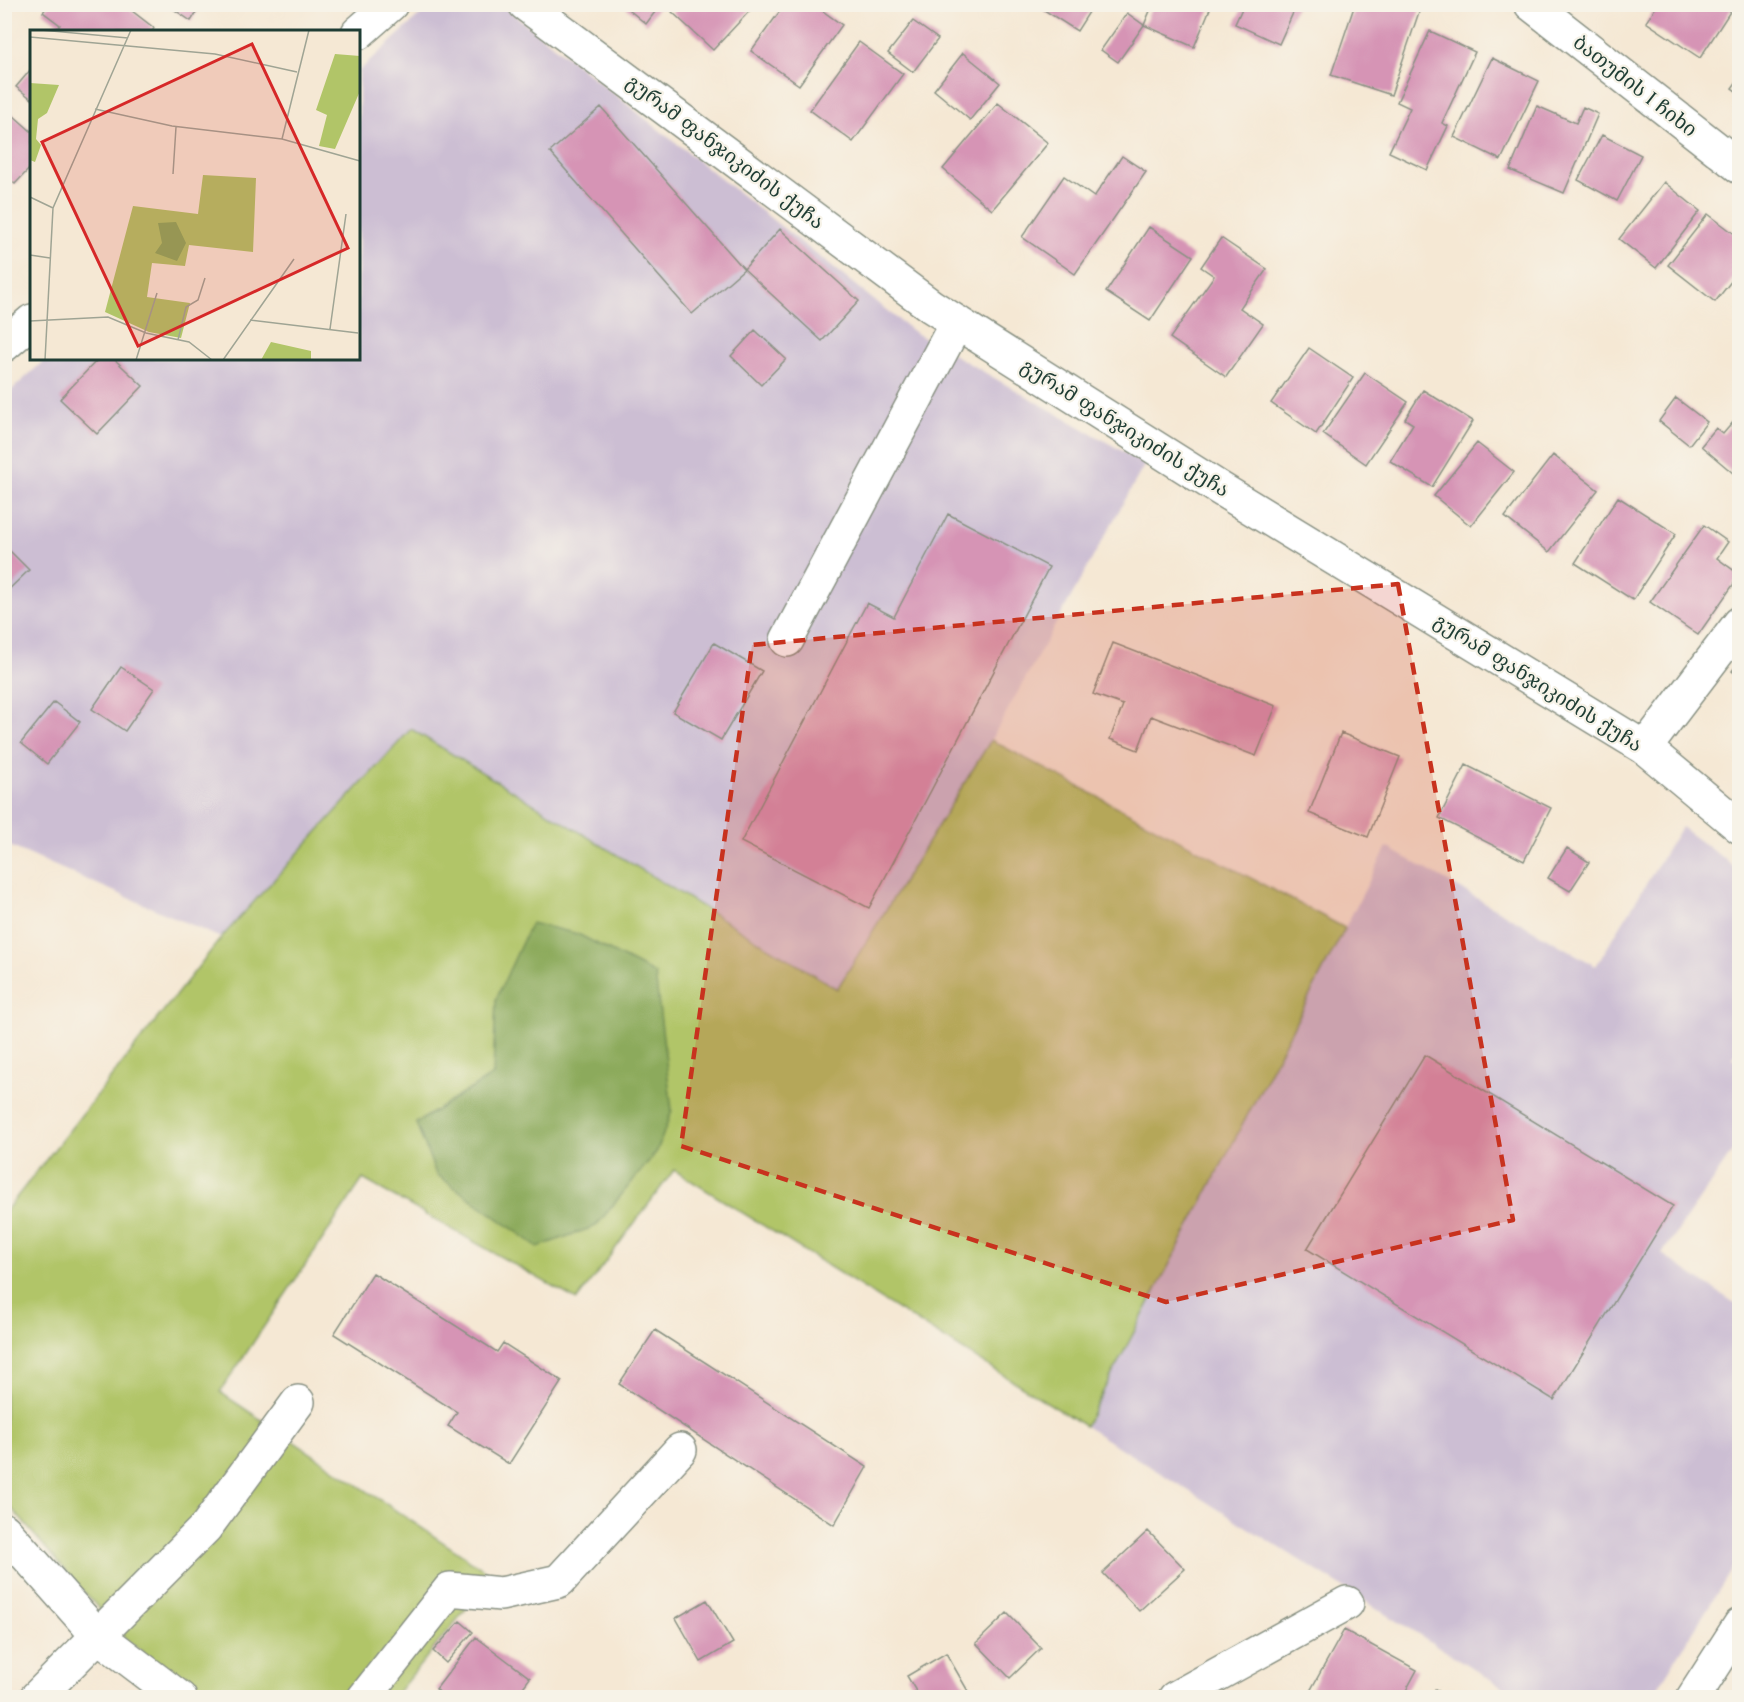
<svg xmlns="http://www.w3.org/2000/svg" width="1744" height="1702" font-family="Cardo,'Noto Serif Georgian',serif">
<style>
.industrial{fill:#ccbed3}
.green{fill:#b1c568;stroke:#68814e;stroke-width:1.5;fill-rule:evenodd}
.forest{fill:#8caa5c;stroke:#567448;stroke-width:1.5}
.building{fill:#d694b5}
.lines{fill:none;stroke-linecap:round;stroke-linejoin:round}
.minor-casing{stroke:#8a9284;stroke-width:36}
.minor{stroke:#fff;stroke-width:33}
.marked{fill:#c8321e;fill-opacity:0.2;stroke:#c8321e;stroke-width:4.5;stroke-dasharray:12 8;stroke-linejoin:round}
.labels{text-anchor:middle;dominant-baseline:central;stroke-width:4.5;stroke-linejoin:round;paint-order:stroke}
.street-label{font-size:20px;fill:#1f3d34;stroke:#f7f3e8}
.inset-road{fill:none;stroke:#9fa494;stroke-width:1.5}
.view{fill:#d62828;fill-opacity:0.15;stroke:#d62828;stroke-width:3}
.inset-edge{fill:none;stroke:#1f3d34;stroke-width:3}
</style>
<rect width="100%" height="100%" fill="#f7f3e8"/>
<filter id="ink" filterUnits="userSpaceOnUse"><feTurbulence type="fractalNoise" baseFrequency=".0167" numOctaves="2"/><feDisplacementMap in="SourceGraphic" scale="12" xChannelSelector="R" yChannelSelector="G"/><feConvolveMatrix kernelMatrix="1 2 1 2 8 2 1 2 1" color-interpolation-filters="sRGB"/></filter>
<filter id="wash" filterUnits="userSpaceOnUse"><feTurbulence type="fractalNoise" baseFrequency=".008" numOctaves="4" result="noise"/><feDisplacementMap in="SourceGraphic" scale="24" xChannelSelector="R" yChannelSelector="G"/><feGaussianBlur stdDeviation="1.35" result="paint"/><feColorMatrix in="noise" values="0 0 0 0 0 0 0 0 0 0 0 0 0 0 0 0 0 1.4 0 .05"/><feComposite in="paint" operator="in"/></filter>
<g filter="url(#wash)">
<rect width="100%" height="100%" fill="#f5e8d4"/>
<!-- industrial -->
<path class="industrial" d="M431 5H502L914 332 1145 464 991 740 837 989 411 729 221 938 5 844V396L46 359 358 358 359 71Z
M1681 827 1739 870 1740 1047 1732 1057 1739 1062V1142L1662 1254 1739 1306V1558L1652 1697H1519L1085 1426 1387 847 1596 966Z"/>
<!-- green -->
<path class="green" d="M411 729 837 989 991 740 1345 928 1085 1426 674 1170 577 1300 363 1179 220 1392 493 1576 394 1697H205L125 1639 5 1501 4 1213 221 938ZM493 1075 436 1173 416 1123Z"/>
<!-- forest -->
<path class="forest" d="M531 923 578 934 655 974 672 1110 657 1151 596 1226 538 1247 436 1174 416 1123 493 1075 496 999Z"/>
<g id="blocks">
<!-- building -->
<path class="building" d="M49 4H123L154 28 152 32H55L60 25 43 12Z
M166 4H202L191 21Z
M622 4H661L646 24Z
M679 4H756L713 50 672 12Z
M785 4H813L842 25 799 85 751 51Z
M1047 4H1085L1091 9 1077 31 1044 10Z
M1153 4H1212L1194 47 1144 25 1118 62 1101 50 1127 13 1144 25Z
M1244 4H1297L1279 44 1235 24Z
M1355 4H1406L1420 9 1391 95 1331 75Z
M1658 4H1735L1700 58 1646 22Z
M913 21 938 39 913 72 888 53Z
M1430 31 1475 52 1442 123 1448 126 1427 170 1389 152 1410 108 1397 102Z
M859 42 903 74 853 142 810 110Z
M963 53 1000 83 970 120 934 90Z
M1492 58 1539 81 1501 160 1454 137Z
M32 68V99L16 87Z
M1740 77V94L1732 88Z
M998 103 1048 143 992 210 943 169Z
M1537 106 1576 123 1583 107 1598 114 1564 193 1510 170Z
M4 107 32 132V166L15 184 4 174Z
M601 107 744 269 692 314 550 152Z
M1602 135 1641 155 1617 201 1578 180Z
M1122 156 1146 172 1075 274 1022 237 1064 176 1094 197Z
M1664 182 1700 211 1656 268 1619 239Z
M1708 214 1740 238V270L1715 302 1668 265Z
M1149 227 1193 256 1150 321 1106 292Z
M780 229 859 301 822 341 744 269Z
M1221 238 1267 269 1240 308 1263 324 1226 377 1170 338 1214 276 1201 267Z
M755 330 786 359 761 385 731 356Z
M1309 348 1353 378 1316 434 1271 403Z
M99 358H113L143 386 97 434 60 399Z
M1365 373 1408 402 1366 464 1323 434Z
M1423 390 1473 421 1432 487 1390 461 1413 424 1405 419Z
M1676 398 1707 422 1689 445 1659 421Z
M1740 414V479L1701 446 1716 428 1723 434Z
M1477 443 1514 472 1471 526 1434 496Z
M1553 455 1598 490 1549 552 1505 517Z
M1618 497 1676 534 1633 600 1575 563Z
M948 514 1049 567 869 908 741 842 867 603 894 617Z
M1704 525 1728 542 1717 558 1740 575 1698 635 1650 602Z
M4 545 29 570 4 594Z
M714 643 762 671 721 740 673 712Z
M1113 643 1276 706 1256 756 1151 716 1138 750 1110 739 1123 705 1093 694Z
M1740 660V677L1732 671Z
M121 667 154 689 125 731 92 709Z
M54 702 80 722 47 764 21 743Z
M1341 733 1400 757 1368 837 1309 813Z
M1466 765 1551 808 1524 861 1439 818Z
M1567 848 1589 862 1570 891 1548 878Z
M1425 1055 1673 1206 1554 1400 1307 1249Z
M373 1273 497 1352 503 1343 562 1381 509 1464 448 1426 457 1412 334 1334Z
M655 1330 867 1467 834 1525 619 1384Z
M1148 1531 1185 1569 1139 1611 1103 1573Z
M707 1600 733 1643 701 1662 676 1618Z
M1007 1613 1041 1648 1010 1678 976 1643Z
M460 1621 473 1632 446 1663 433 1651Z
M1344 1630 1417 1670 1402 1698H1318L1309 1693Z
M476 1637 530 1678 515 1698H446L436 1689Z
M946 1653 972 1698H920L907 1676Z
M1435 1689 1450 1698H1430Z"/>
</g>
</g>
<g filter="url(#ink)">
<use href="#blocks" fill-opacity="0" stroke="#8a9284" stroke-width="1.5"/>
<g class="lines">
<defs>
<path id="minor" d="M525 4 931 306 1219 488 1645 748 1740 827
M1531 4 1740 167
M358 33 391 4
M4 345 32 321
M787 640 957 322
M1645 748 1740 623
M4 1530 98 1636 180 1698
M36 1698 206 1527 298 1402
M364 1698 450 1589 501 1594 559 1581 680 1450
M1175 1698 1347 1603
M1693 1698 1740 1625"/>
</defs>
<!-- minor casing -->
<use href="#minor" class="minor-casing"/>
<!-- minor -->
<use href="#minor" class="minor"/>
</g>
</g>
<!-- marked area -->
<path class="marked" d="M1398 584 1513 1220 1166 1302 681 1146 752 645Z"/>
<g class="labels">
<!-- street labels -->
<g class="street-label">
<text transform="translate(1635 86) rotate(38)">ბათუმის I ჩიხი</text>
<text transform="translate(725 152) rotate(37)">გურამ ფანჯიკიძის ქუჩა</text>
<text transform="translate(1125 428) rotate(32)">გურამ ფანჯიკიძის ქუჩა</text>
<text transform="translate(1538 683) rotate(32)">გურამ ფანჯიკიძის ქუჩა</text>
</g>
</g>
<!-- overview -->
<g transform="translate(30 30)">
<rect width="330" height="330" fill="#f5e8d4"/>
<path d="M305 24 330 26V61L305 119 289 116 297 85 286 80ZM0 53 29 55 17 83 8 89 6 109 11 115 5 132 0 130ZM173 145 226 148 223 222 159 215 155 236 122 233 117 267 160 273 151 308 119 302 75 282 103 176 168 184ZM241 312 281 321V330H231Z" fill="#b1c568"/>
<path d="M146 192 156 213 147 231 125 223 132 213 128 193Z" fill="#8caa5c"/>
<path class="inset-road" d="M11 0 98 8M0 7 185 24 267 42M65 79 142 96 252 109 330 131M252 109 279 0M143 144 146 97M0 167 23 178M0 225 20 228M220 290 328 303M0 291 78 287 116 303 159 312 182 330M300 299 316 184M148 310 156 277 168 270 175 248M15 330 23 178 101 0M106 330 127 263M193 330 264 229"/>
<path class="view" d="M222 14 318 218 108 316 12 112Z"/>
<rect width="330" height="330" class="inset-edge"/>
</g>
<!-- margin -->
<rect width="1744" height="1702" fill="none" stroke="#f7f3e8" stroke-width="24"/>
</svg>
